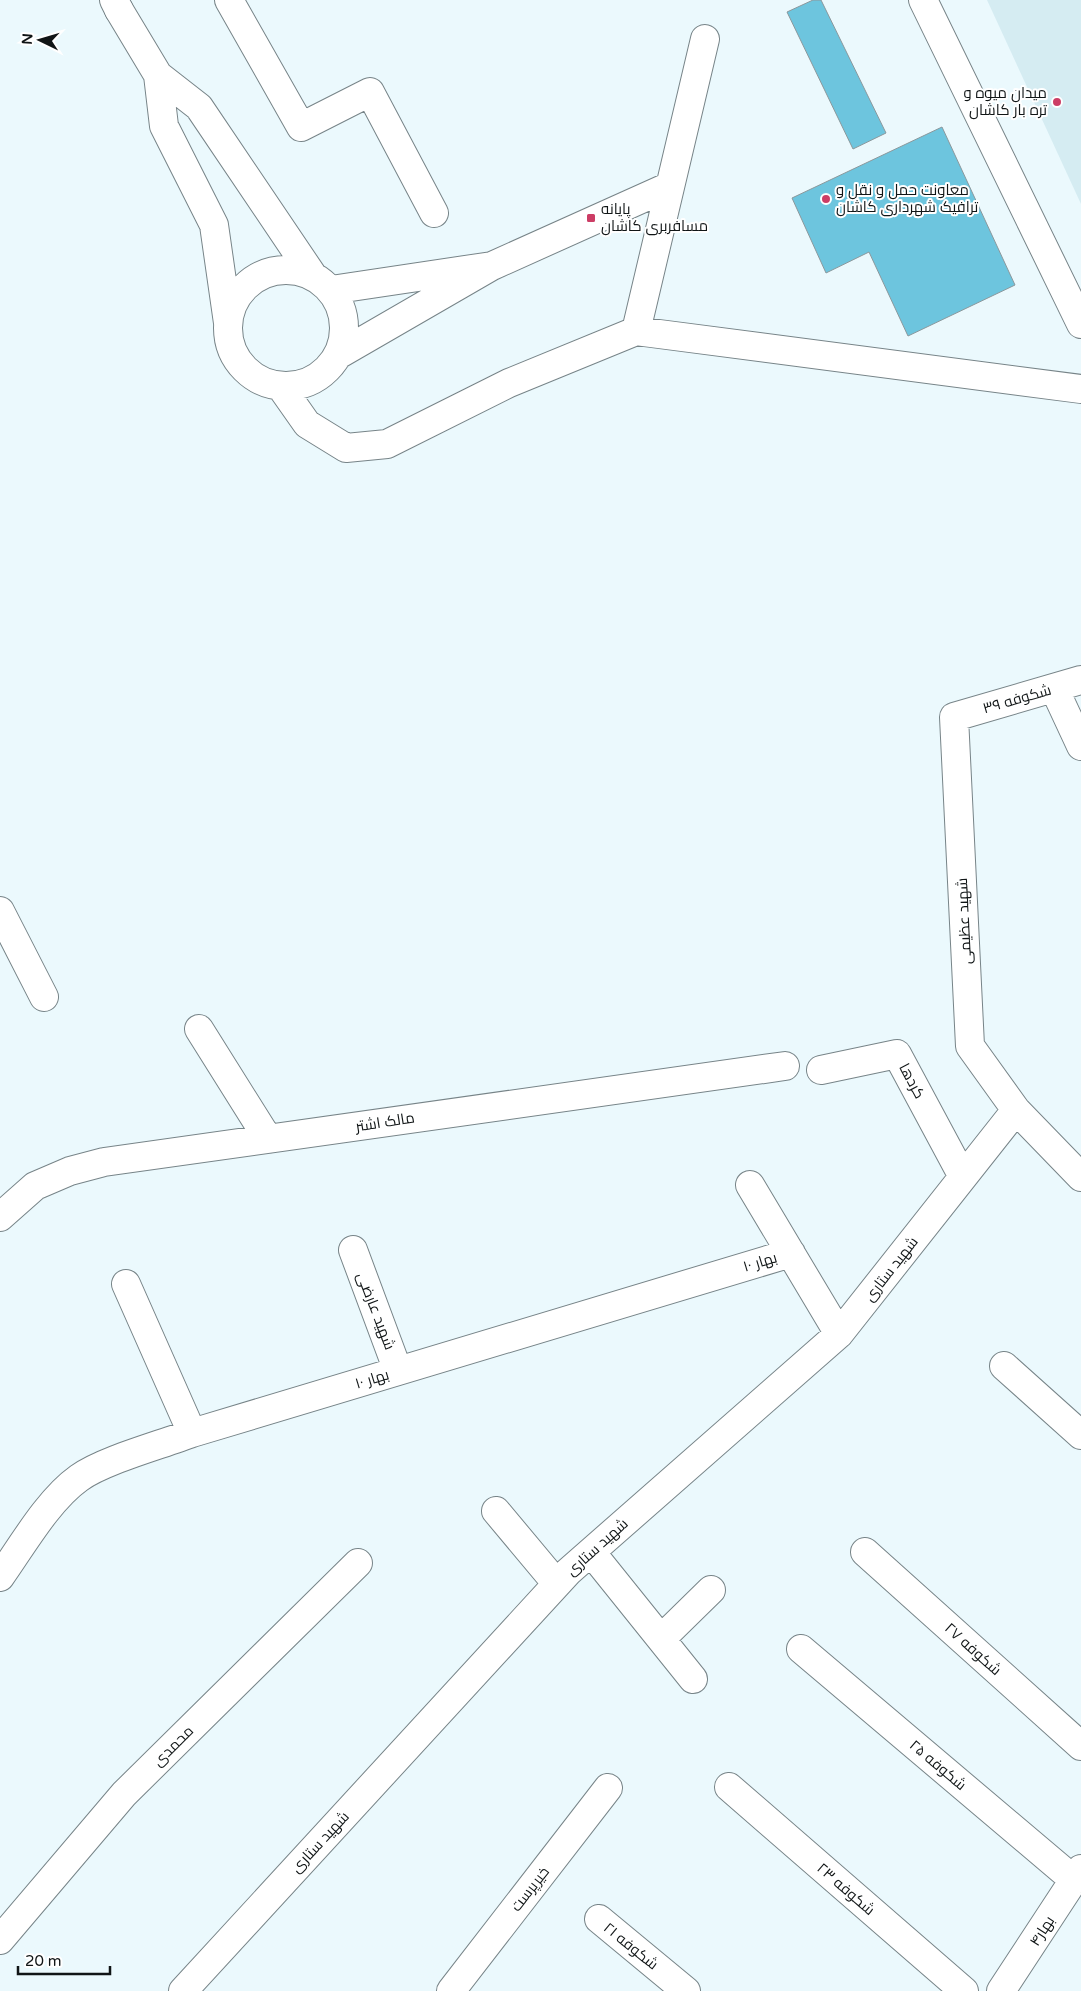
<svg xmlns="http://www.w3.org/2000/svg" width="1081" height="1991" font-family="'Varela Round',Cairo,sans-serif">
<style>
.built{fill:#d5ecf2}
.building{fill:#6dc5de;stroke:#8b989c}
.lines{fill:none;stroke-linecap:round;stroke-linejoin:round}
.minor-casing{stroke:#778488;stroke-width:30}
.major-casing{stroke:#778488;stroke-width:30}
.minor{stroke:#fff;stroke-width:28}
.major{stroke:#fff;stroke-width:28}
.poi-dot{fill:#cc3d65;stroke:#fff;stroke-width:2}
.labels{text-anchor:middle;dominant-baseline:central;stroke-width:4;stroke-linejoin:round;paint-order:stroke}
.poi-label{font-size:15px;fill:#101516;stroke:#fff;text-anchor:start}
.street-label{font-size:15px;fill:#101516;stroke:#fff}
</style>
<rect width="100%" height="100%" fill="#ebf9fd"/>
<!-- built -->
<path class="built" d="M987 0H1081V204Z"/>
<!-- building -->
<path class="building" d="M813 0H821L886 133 853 149 787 12Z
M942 127 1015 285 908 336 869 252 826 273 792 198Z"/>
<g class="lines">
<defs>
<path id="minor" d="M229 0 301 127 370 92 434 213
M923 0 1081 324
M119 10 158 75 199 107 313 276
M158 75 164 126 214 225 228 323
M492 266 670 186
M228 328a58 58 0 1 1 116 0a58 58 0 1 1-116 0Z
M331 290 492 266 338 355
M636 331 1081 389
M281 387 307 424 346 448 387 444 509 383 636 331 705 39
M1081 680 954 717 970 1046 1016 1110 1081 1177
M1054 688 1081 746
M0 911 44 997
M199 1029 268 1139
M821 1070 897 1054 963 1177
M750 1185 839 1334
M0 1217 35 1186 70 1171 104 1162 785 1066
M353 1250 398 1371
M126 1284 192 1433
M1004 1366 1081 1435
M496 1511 557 1584
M591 1552 693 1679
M865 1552 1081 1746
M0 1577C22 1546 48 1500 79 1478 104 1460 161 1445 192 1433L791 1253
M661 1639 711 1590
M801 1649 1074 1880
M729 1787 964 1991
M599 1919 686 1991
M0 1940 124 1794 358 1563
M183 1991 568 1572 839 1334 1016 1110
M451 1991 608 1788
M1001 1991 1081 1869"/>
<path id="major" d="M114 0 119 10"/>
</defs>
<!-- minor casing -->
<use href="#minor" class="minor-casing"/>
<!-- major casing -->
<use href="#major" class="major-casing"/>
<!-- minor -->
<use href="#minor" class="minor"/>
<!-- major -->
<use href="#major" class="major"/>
</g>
<!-- markers -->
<g class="poi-dot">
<circle cx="1057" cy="102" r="5"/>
<circle cx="826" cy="199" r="5"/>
<rect x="586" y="213" width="10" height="10" rx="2.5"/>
</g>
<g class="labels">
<!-- poi labels -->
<g class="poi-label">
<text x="1047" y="93" text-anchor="end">میدان میوه و<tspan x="1047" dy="17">تره بار کاشان</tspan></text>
<text x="836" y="190">معاونت حمل و نقل و<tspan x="836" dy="17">ترافیک شهرداری کاشان</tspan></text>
<text x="601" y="209">پایانه<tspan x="601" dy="17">مسافربری کاشان</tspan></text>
</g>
<!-- street labels -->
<g class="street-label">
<text transform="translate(1017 699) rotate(-16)">شکوفه ۳۹</text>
<text transform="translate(964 921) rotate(-93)">شهید عظیمی</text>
<text transform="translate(912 1081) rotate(62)">کردها</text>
<text transform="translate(385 1122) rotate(-9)">مالک اشتر</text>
<text transform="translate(760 1262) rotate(-17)">بهار ۱۰</text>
<text transform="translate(891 1269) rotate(-52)">شهید ستاری</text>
<text transform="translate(376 1311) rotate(69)">شهید عارضی</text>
<text transform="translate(372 1379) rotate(-17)">بهار ۱۰</text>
<text transform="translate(597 1547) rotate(-42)">شهید ستاری</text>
<text transform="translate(973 1649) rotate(42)">شکوفه ۲۷</text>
<text transform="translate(173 1746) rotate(-45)">محمدی</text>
<text transform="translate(938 1765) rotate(40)">شکوفه ۲۵</text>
<text transform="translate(320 1842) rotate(-47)">شهید ستاری</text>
<text transform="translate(530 1889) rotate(-52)">خیرپرست</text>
<text transform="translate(846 1889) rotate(41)">شکوفه ۲۳</text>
<text transform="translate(1042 1931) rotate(-57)">بهار۴</text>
<text transform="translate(631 1946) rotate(39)">شکوفه ۲۱</text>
</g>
</g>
<!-- north arrow -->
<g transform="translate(40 40) rotate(275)" stroke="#ffffff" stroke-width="4" paint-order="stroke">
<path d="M0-4L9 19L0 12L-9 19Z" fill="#101516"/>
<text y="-8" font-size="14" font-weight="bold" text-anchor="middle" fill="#101516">N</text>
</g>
<!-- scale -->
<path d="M18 1966v8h92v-8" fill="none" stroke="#101516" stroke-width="2.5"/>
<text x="25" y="1966" font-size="15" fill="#101516" stroke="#ffffff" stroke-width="4" paint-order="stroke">20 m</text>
</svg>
